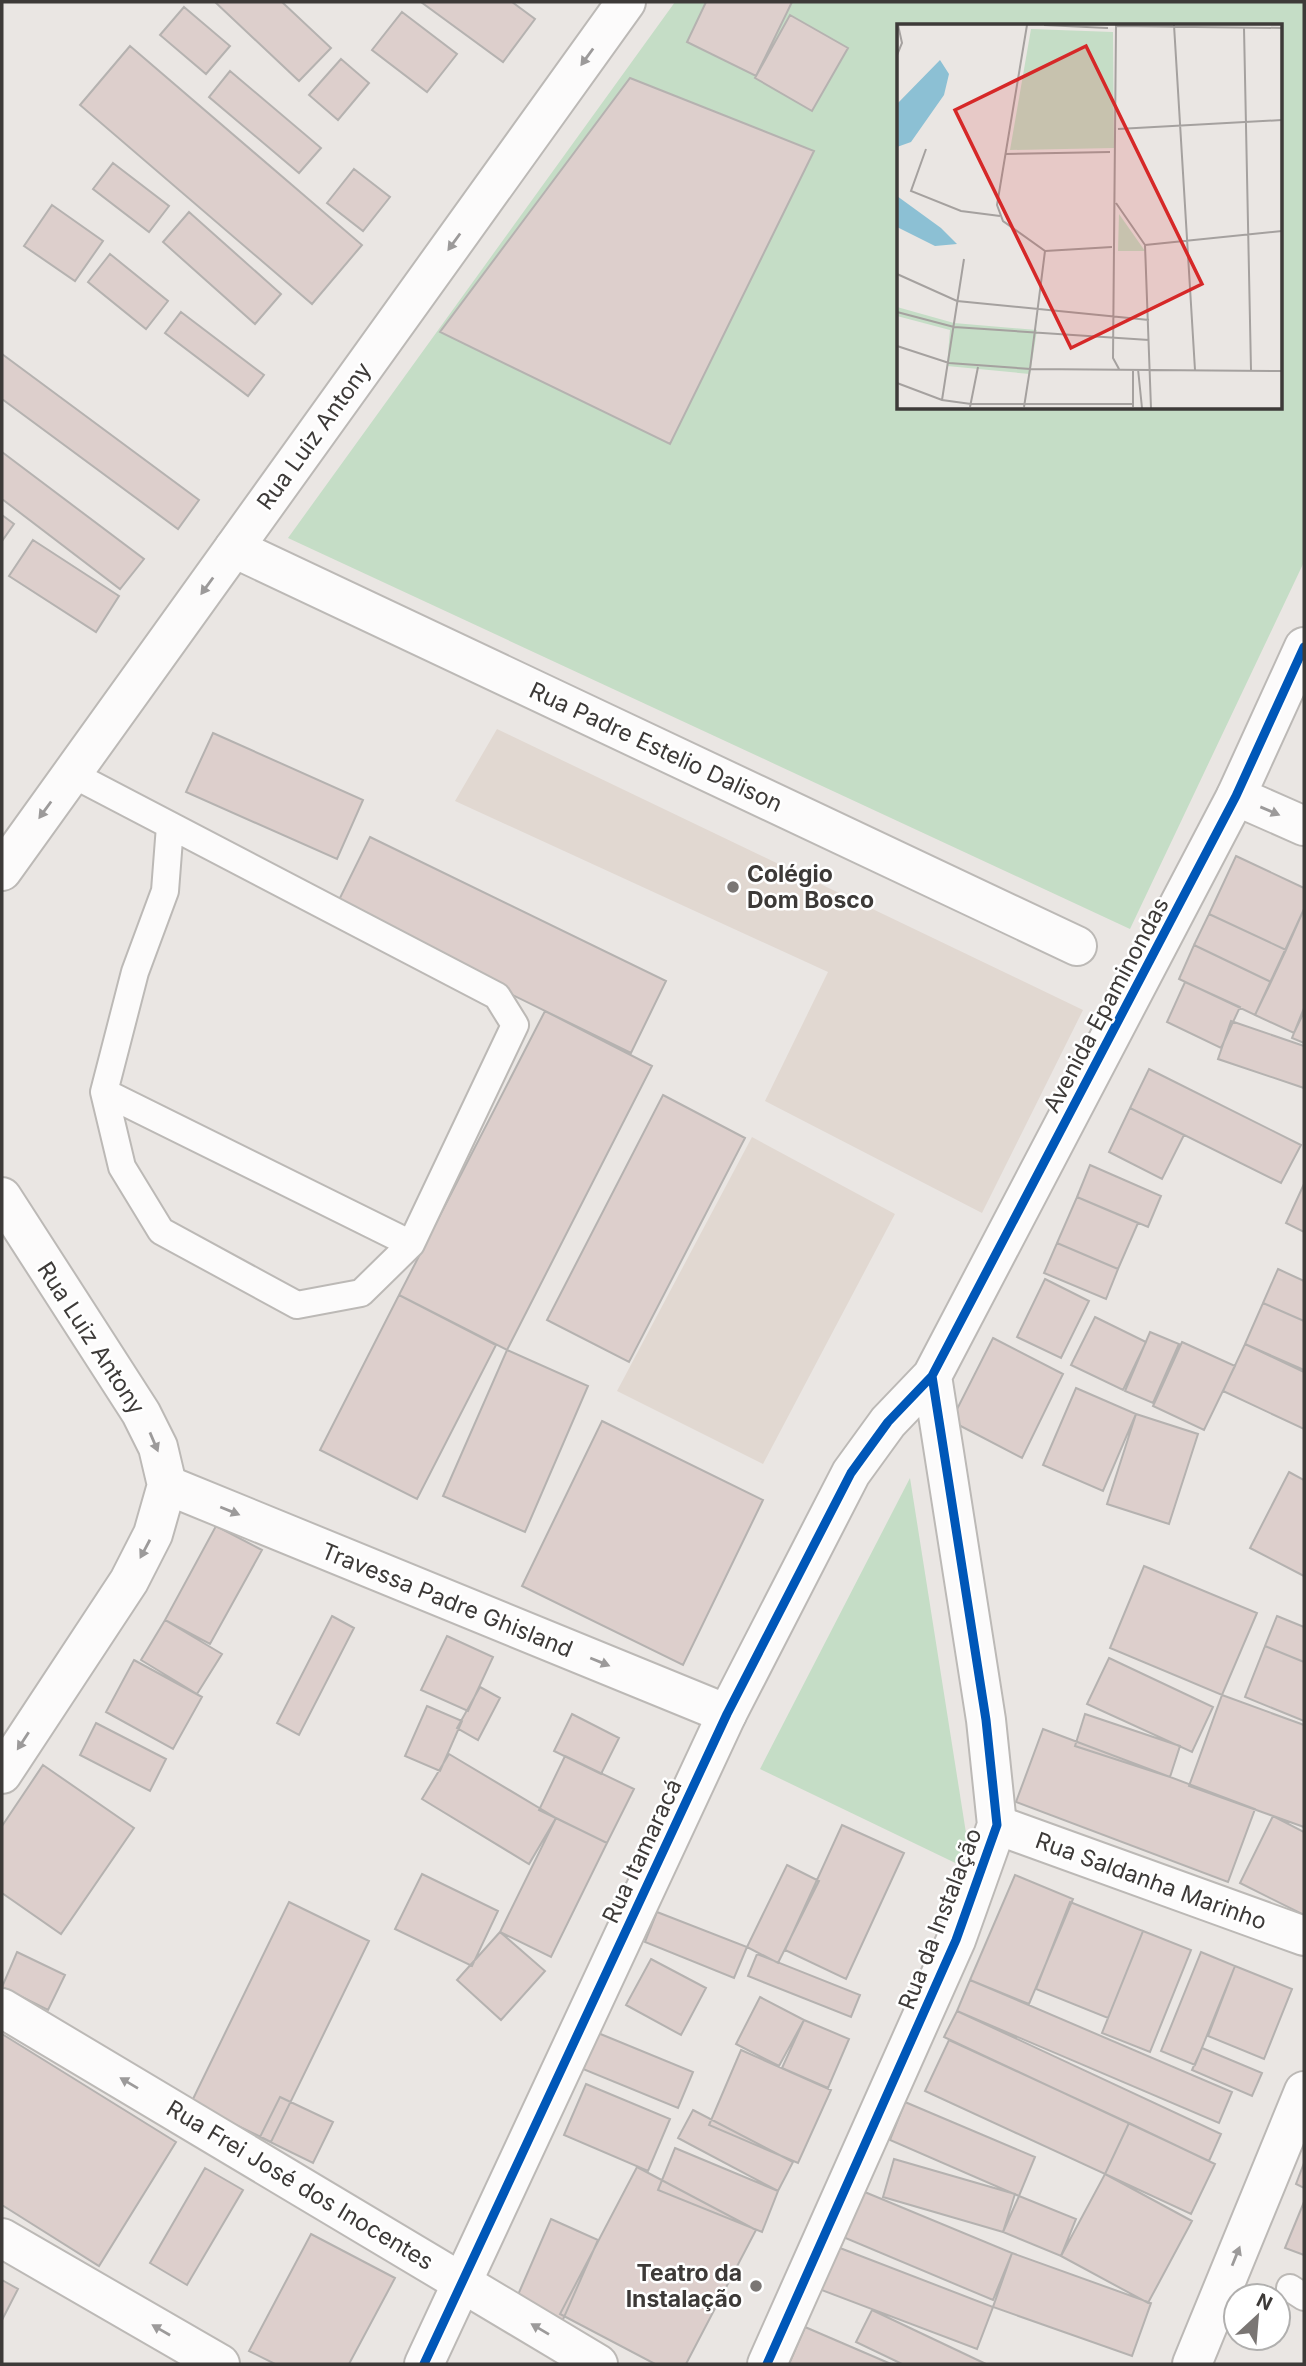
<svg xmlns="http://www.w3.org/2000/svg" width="1306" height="2366" font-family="Inter,sans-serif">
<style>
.built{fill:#e1d8d1}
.green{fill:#c5ddc6;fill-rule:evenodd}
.building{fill:#ddcfcc;stroke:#b5b2b0;stroke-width:2}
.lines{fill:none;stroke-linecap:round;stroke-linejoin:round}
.service-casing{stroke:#bcb9b6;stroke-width:30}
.minor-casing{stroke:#bcb9b6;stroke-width:42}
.tertiary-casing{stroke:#bcb9b6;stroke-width:42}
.secondary-casing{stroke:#bcb9b6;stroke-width:42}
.service{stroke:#fcfbfb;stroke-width:26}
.minor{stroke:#fcfbfb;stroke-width:38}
.tertiary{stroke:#fcfbfb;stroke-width:38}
.secondary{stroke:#fcfbfb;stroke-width:38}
.cycleway-casing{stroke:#fff;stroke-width:13}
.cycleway{stroke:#0057b8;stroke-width:9}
.oneway{fill:#9c9a9a}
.poi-dot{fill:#7a7674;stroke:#fff;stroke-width:2.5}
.labels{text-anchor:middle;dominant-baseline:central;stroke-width:5;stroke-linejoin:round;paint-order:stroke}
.street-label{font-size:23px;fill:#3d3a38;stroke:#fff}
.poi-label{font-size:23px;font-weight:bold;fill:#3d3a38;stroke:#fff;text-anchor:start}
.inset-road{fill:none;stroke:#a5a19f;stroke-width:2}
.view{fill:#d62828;fill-opacity:0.15;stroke:#d62828;stroke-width:3.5}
.inset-edge{fill:none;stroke:#3d3a38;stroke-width:3.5}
</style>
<rect width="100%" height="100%" fill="#eae6e3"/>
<!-- built -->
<path class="built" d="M497 729 1083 1010 982 1213 765 1101 828 972 455 801Z
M752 1137 895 1214 763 1464 617 1391Z"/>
<!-- green -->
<path class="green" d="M675 2H1304V562L1130 929 288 538ZM898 26H1280V408H898Z
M910 1478 972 1871 760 1769Z"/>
<!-- building -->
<path class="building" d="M215 2H282L331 48 299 81Z
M421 2H512L535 19 503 62Z
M706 2H792L756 76 687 42Z
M184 7 230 46 206 74 160 35Z
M402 12 457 54 427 92 372 50Z
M790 15 848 48 812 111 755 78Z
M130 46 362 245 312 304 80 105Z
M341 59 369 83 338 120 309 95Z
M230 71 321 148 299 173 209 97Z
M630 78 814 151 670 444 440 332Z
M113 163 169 206 149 232 93 189Z
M354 169 390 197 363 231 327 203Z
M52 205 103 241 75 281 24 246Z
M189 212 281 294 255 324 163 242Z
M110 254 168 301 146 329 88 282Z
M181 312 264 375 248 396 165 333Z
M2 354 199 500 178 529 2 399Z
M2 452 144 559 120 589 2 499Z
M2 515 14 524 2 541Z
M33 540 119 596 96 632 9 576Z
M213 733 363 800 337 859 186 792Z
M370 837 666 981 631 1053 335 908Z
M1236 856 1304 888V909L1286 950 1209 914Z
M1304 909V1012L1294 1033 1255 1015Z
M1209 914 1286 950 1271 982 1194 945Z
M1194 945 1271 982 1255 1015 1179 979Z
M1185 982 1240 1007 1221 1048 1167 1022Z
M1304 1008V1043L1292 1038Z
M545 1011 652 1066 507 1350 399 1295Z
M1231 1021 1304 1046V1088L1218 1059Z
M1149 1069 1301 1145 1281 1183 1130 1108Z
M663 1095 745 1138 629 1362 547 1320Z
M1130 1108 1184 1135 1162 1179 1109 1152Z
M1090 1165 1161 1196 1148 1227 1077 1197Z
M1304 1184V1232L1286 1223Z
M1077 1197 1138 1223 1118 1269 1057 1243Z
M1057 1243 1118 1269 1106 1299 1044 1273Z
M1278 1269 1304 1281V1321L1263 1303Z
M1045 1279 1089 1301 1061 1358 1017 1337Z
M399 1295 496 1345 417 1499 320 1450Z
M1263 1303 1304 1321V1370L1245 1344Z
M1095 1317 1146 1342 1123 1390 1071 1365Z
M1150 1332 1179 1344 1153 1403 1125 1391Z
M993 1338 1063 1374 1022 1458 951 1421Z
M1182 1342 1235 1366 1204 1430 1153 1406Z
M1245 1344 1304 1372V1429L1223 1391Z
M507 1350 588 1386 525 1532 443 1496Z
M1076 1388 1136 1414 1103 1491 1043 1465Z
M1136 1414 1198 1434 1169 1524 1107 1504Z
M602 1421 763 1500 683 1665 522 1586Z
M1289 1472 1304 1480V1576L1250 1548Z
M216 1526 262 1550 210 1644 165 1620Z
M1144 1566 1257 1613 1222 1695 1110 1648Z
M332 1616 354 1628 299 1735 277 1723Z
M1277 1616 1304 1627V1662L1265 1646Z
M165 1620 222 1654 197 1694 141 1660Z
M447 1636 493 1657 468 1711 421 1690Z
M1265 1646 1304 1662V1721L1245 1697Z
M1109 1658 1213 1707 1192 1752 1087 1704Z
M134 1660 202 1697 173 1749 106 1712Z
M480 1687 500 1698 478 1740 457 1728Z
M1222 1695 1304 1725V1827L1189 1786Z
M427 1706 462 1721 440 1771 405 1756Z
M572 1714 619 1738 601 1774 554 1751Z
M1085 1714 1180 1746 1170 1777 1075 1746Z
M96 1723 166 1759 150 1791 80 1755Z
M1043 1729 1255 1809 1228 1882 1016 1802Z
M449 1754 556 1818 529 1864 422 1799Z
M565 1756 634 1789 607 1843 539 1810Z
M43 1765 134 1828 61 1934 2 1893V1826Z
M1273 1816 1304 1832V1915L1240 1883Z
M556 1818 607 1843 551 1957 500 1932Z
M842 1825 904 1853 846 1979 785 1950Z
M787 1865 819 1881 778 1963 747 1947Z
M422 1874 498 1911 472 1966 395 1929Z
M1015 1875 1073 1899 1029 2004 970 1980Z
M289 1902 369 1941 271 2142 191 2103Z
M1070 1902 1143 1931 1108 2018 1036 1989Z
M657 1912 747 1947 734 1978 645 1942Z
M1143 1931 1191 1950 1150 2052 1102 2033Z
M500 1932 545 1971 501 2020 457 1980Z
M17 1952 65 1975 48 2010 2 1987Z
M1201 1952 1235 1966 1195 2065 1161 2051Z
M757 1954 860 1995 851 2017 748 1976Z
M651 1959 706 1988 681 2035 626 2005Z
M1235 1966 1292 1989 1264 2059 1208 2036Z
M970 1980 1232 2092 1219 2123 957 2011Z
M760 1997 804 2020 779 2066 736 2044Z
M957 2011 1221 2134 1209 2161 944 2037Z
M804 2020 849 2039 828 2088 782 2068Z
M598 2033 693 2072 678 2108 583 2069Z
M2 2034 176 2142 99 2266 2 2205Z
M949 2040 1129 2123 1105 2174 925 2091Z
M1202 2048 1262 2073 1252 2096 1192 2070Z
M741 2050 831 2090 798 2163 709 2125Z
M586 2084 670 2119 648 2171 564 2135Z
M280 2097 333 2122 313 2163 260 2137Z
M905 2102 1035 2157 1019 2196 890 2140Z
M693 2110 793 2162 778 2191 678 2138Z
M1129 2123 1215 2164 1191 2214 1105 2174Z
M675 2148 778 2191 762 2232 658 2190Z
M894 2159 1015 2194 1003 2232 883 2197Z
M1304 2163V2188L1296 2184Z
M637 2167 756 2230 686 2364H655L560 2314Z
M205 2168 243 2190 187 2285 150 2263Z
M1105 2174 1192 2221 1148 2303 1061 2256Z
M843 2183 1012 2253 993 2300 824 2229Z
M1019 2196 1076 2219 1061 2256 1003 2232Z
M1304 2202V2255L1285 2248Z
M551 2219 598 2240 561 2324 514 2304Z
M311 2234 395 2278 349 2364H275L249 2351Z
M827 2243 993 2307 977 2349 811 2286Z
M1012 2253 1151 2303 1132 2356 993 2307Z
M2 2280 18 2289 2 2320Z
M872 2310 986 2364H902L856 2342Z
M805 2327 891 2364H789Z"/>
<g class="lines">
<defs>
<path id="service" d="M72 774 497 996 515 1025 411 1244 361 1293 297 1305 161 1231 122 1167 104 1092 135 972 165 891 170 826
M104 1092 411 1244
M1290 2288 1304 2297"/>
<path id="minor" d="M234 548 1077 946
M1236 796 1304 826
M167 1485 727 1714
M997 1825 1304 1936
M2 2008 598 2364
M2 2238 220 2364
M1192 2364 1304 2091"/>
<path id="tertiary" d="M424 2364 727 1714 851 1473 888 1422 932 1376 1236 796 1304 647
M767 2364 956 1940 997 1825 986 1720 932 1376"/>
<path id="secondary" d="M2 871 626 2
M2 1197 141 1413 158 1447 167 1485 153 1534 129 1581 2 1774"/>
</defs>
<!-- service casing -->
<use href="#service" class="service-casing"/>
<!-- minor casing -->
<use href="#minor" class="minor-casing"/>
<!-- tertiary casing -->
<use href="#tertiary" class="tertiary-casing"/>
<!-- secondary casing -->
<use href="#secondary" class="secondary-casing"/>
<!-- service -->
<use href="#service" class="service"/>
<!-- minor -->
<use href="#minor" class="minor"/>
<!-- tertiary -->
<use href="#tertiary" class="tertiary"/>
<!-- secondary -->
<use href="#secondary" class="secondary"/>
<defs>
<path id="cycleway" d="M424 2364 727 1714 851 1473 888 1422 932 1376 1236 796 1304 647
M767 2364 956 1940 997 1825 986 1720 932 1376"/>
</defs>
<!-- cycleway casing -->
<use href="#cycleway" class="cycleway-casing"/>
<!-- cycleway -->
<use href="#cycleway" class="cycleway"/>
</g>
<!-- one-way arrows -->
<defs><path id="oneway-solid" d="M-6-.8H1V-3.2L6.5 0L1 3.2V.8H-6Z" transform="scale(1.75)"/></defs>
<g class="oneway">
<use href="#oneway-solid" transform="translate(587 57) rotate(126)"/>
<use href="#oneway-solid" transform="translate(454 242) rotate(126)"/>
<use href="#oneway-solid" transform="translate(207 586) rotate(126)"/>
<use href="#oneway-solid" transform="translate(45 810) rotate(126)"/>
<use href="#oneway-solid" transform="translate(1270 811) rotate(23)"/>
<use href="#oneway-solid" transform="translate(154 1442) rotate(67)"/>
<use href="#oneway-solid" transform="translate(230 1511) rotate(22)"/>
<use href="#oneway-solid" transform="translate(145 1549) rotate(118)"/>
<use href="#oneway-solid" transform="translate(600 1662) rotate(22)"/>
<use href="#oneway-solid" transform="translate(23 1741) rotate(123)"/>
<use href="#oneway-solid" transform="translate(129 2083) rotate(-149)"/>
<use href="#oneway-solid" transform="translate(1236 2256) rotate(-68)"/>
<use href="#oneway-solid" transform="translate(540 2329) rotate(-149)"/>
<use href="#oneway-solid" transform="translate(161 2330) rotate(-150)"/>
</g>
<!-- markers -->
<g class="poi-dot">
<circle cx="733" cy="887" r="7"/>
<circle cx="756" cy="2286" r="7"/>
</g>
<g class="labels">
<!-- street labels -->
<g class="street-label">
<text transform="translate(314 436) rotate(-54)">Rua Luiz Antony</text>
<text transform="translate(656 747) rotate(25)">Rua Padre Estelio Dalison</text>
<text transform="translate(1106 1005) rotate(-62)">Avenida Epaminondas</text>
<text transform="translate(91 1338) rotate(57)">Rua Luiz Antony</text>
<text transform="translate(447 1600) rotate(22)">Travessa Padre Ghisland</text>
<text transform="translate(642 1851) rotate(-65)">Rua Itamaracá</text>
<text transform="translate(1151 1881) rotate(20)">Rua Saldanha Marinho</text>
<text transform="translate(940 1919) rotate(-69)">Rua da Instalação</text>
<text transform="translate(300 2185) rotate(31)">Rua Frei José dos Inocentes</text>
</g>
<!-- poi labels -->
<g class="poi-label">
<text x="747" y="874">Colégio<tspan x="747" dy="26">Dom Bosco</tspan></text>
<text x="742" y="2273" text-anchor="end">Teatro da<tspan x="742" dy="26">Instalação</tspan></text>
</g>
</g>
<!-- overview -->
<g transform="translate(897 24)">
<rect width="385" height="385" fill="#eae6e3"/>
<path d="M134 5 216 8 217 124 113 126ZM222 190 248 227H221ZM0 283 57 299 140 306 133 350 50 342 53 306 0 292Z" fill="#c5ddc6"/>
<path d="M43 36 52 50 47 71 14 118 0 123V80ZM0 172 44 204 60 220 38 222 0 203Z" fill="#8cc0d4"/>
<path class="inset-road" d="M130 1 100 181 106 197 148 227 133 345 385 347M147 1 211 4M219 1 216 334 222 345M277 1 298 346M219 2 385 4M347 4 354 346M0 31 5 19 1 1M221 105 385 96M29 125 14 167 64 187 103 192M108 130 213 128M219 179 248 221 254 384M248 221 385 207M148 227 215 223M0 250 60 277 252 296M0 288 57 303 252 316M0 322 52 339 133 345 127 383M236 345V383M241 345 245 384M0 359 45 376 74 380H236M45 376 67 235M73 383 81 343"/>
<path class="view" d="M189 22 305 260 174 324 58 86Z"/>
<rect width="385" height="385" class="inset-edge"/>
</g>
<!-- border -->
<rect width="1306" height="2366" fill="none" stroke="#3d3a38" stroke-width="7"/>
<!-- north arrow -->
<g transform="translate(1257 2317) rotate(26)"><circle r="33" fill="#ffffff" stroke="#b1b0af" stroke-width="2"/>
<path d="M0-5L12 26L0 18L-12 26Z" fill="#7a7674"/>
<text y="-10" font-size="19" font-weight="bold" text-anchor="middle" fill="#3d3a38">N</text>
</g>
</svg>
